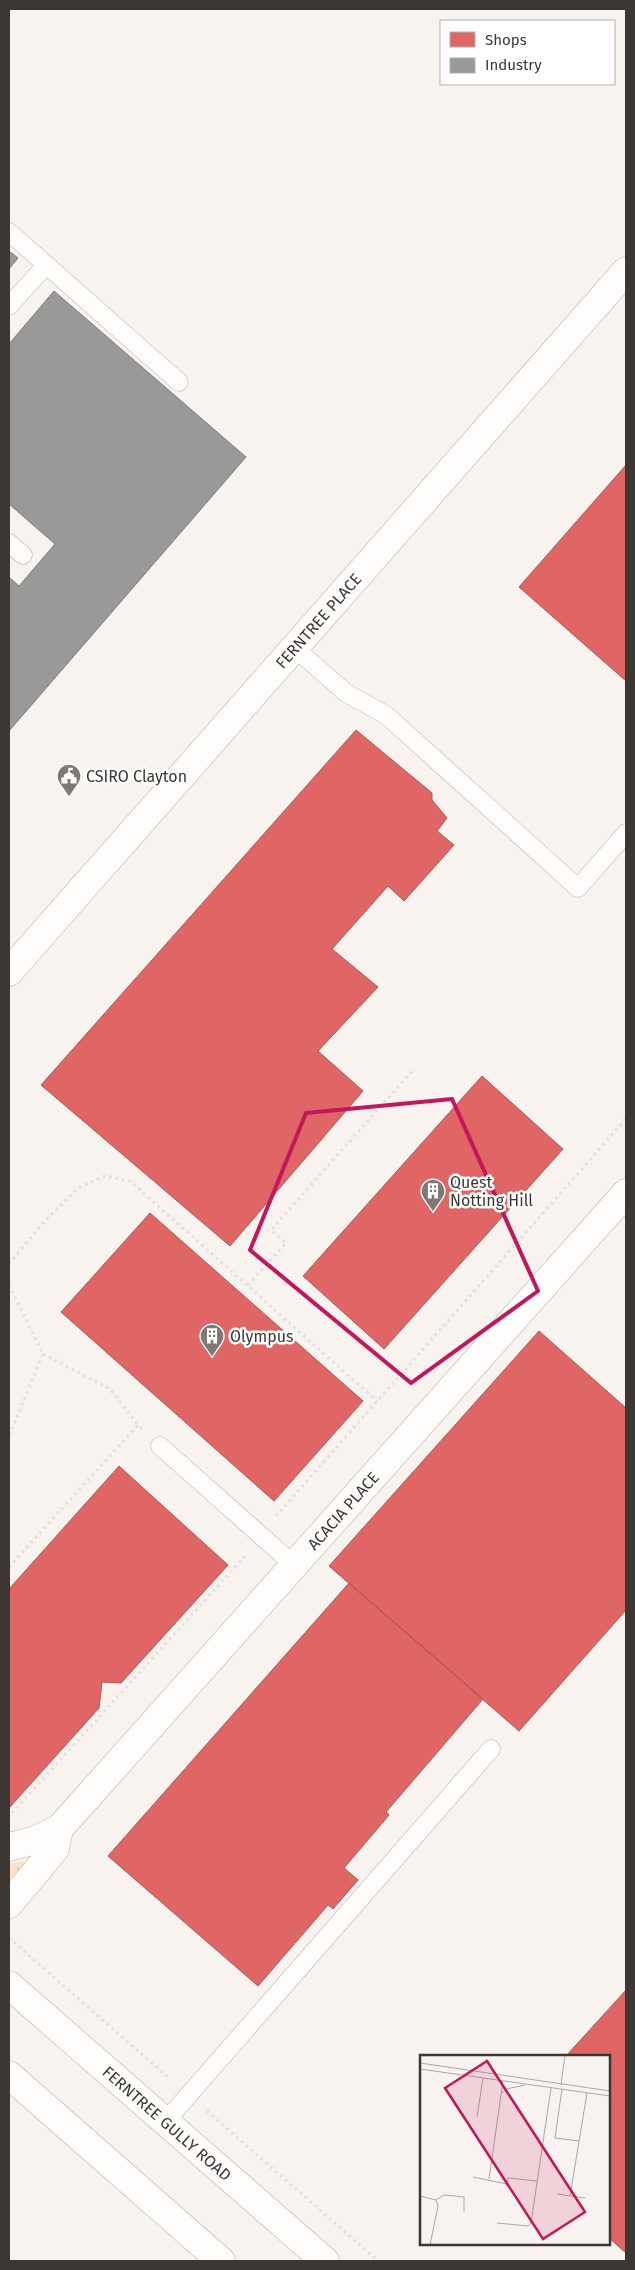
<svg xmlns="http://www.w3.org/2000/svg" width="635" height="2270" font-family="'Fira Sans',sans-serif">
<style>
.grass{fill:url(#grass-tufts)}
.shops{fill:#e06666;stroke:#af5856}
.industry{fill:#999;stroke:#7d7c7a}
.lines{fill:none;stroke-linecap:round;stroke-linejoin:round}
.service-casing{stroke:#b2aea9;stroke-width:19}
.minor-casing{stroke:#b2aea9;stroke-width:29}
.primary-casing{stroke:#b2aea9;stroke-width:29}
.path{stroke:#e2e0df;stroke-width:3;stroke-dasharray:2.5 4;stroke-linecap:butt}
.service{stroke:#fefdfc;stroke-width:18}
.minor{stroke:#fefdfc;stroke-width:28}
.primary{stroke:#fefdfc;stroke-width:28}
.marked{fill:none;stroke:#c2185b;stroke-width:4;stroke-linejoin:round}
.labels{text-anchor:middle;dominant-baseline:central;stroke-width:5;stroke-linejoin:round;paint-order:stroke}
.street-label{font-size:16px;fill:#3c3732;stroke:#fff}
.poi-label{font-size:16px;fill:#3c3732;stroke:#fff;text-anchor:start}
.inset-road{fill:none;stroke:#ada8a3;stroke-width:1}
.view{fill:#c2185b;fill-opacity:0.15;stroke:#c2185b;stroke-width:2.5}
.inset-edge{fill:none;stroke:#3c3732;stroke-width:2.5}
</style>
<defs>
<pattern id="grass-tufts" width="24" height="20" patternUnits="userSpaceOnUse" patternTransform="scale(1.25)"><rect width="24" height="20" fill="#f9e3cc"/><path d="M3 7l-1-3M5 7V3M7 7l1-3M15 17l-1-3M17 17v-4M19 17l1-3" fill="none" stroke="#d6c3b0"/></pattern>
</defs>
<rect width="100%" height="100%" fill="#f8f3ee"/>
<!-- grass -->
<path class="grass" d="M23 1861 27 1866 9 1886V1864Z"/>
<!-- shops -->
<path class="shops" d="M626 465V681L519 587Z
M356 730 432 793V800L447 818 437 831 454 845 404 901 388 886 332 949 378 987 318 1051 363 1091 230 1246 41 1085Z
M482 1076 563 1149 384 1349 303 1276Z
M150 1213 363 1401 274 1501 61 1312Z
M539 1331 626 1408V1610L519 1731 329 1566Z
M119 1466 228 1565 121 1683 102 1682 99 1708 9 1808V1589Z
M349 1583 483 1699 386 1812 389 1815 344 1868 358 1880 333 1909 328 1905 258 1986 108 1856Z
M626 1990V2253L609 2238V2056H566Z"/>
<!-- industry -->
<path class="industry" d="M9 251 18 258 9 269Z
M54 291 246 457 9 731V577L19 586 55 544 9 504V344Z"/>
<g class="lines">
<defs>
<path id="service" d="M9 232 179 382
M9 306 46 265
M9 543 23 555
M295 648 346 693 386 715 578 888 626 833
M160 1446 294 1565
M165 2122 491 1749"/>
<g id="minor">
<path id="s1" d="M9 972 626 271"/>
<path id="s2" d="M9 1847 36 1840 59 1829 626 1193"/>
<path d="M9 1904 55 1849 59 1829"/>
</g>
<g id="primary">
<path id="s3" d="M9 1985 325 2261"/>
<path d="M9 2075 221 2261"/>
</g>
</defs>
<!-- service casing -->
<use href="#service" class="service-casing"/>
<!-- minor casing -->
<use href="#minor" class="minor-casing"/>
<!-- primary casing -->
<use href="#primary" class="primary-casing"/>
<!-- path -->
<path class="path" d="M9 1264 43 1223 78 1188 105 1176 130 1181 377 1401
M9 1285 43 1354 9 1436
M248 1285 286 1243 271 1230 414 1069
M43 1354 110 1389 138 1425
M276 1516 626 1119
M9 1567 138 1425 142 1429
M12 1813 246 1555
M9 1938 170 2079
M207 2111 378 2261"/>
<!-- service -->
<use href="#service" class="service"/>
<!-- minor -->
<use href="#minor" class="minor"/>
<!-- primary -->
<use href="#primary" class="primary"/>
</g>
<!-- marked area -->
<path class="marked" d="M452 1099 538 1291 411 1383 250 1250 306 1113Z"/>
<!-- icons -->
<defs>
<symbol id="civic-pin" viewBox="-11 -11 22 30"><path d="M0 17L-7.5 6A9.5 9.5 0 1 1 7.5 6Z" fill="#7e7974" stroke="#fff"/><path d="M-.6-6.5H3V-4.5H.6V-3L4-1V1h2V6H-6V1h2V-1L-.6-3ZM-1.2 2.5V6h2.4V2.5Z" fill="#fff"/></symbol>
<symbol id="building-pin" viewBox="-11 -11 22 30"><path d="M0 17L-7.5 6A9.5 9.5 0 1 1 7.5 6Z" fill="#7e7974" stroke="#fff"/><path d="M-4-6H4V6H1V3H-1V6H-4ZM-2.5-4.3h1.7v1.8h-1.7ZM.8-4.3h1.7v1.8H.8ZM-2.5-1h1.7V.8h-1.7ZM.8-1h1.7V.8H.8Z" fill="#fff"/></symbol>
</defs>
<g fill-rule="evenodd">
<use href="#civic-pin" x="55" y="762" width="28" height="38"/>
<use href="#building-pin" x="419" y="1177" width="28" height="38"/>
<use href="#building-pin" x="198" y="1322" width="28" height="38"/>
</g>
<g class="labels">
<!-- street labels -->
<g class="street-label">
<text stroke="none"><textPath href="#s1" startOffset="468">FERNTREE PLACE</textPath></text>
<text stroke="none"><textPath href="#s2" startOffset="480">ACACIA PLACE</textPath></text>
<text stroke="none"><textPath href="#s3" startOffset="210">FERNTREE GULLY ROAD</textPath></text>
</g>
<!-- poi labels -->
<g class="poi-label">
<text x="86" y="776">CSIRO Clayton</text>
<text x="450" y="1182">Quest<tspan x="450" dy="18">Notting Hill</tspan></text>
<text x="230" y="1336">Olympus</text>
</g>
</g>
<!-- overview -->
<g transform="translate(420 2055)">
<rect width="190" height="190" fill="#f8f3ee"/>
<path class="inset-road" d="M0 8 190 36M0 14 190 41M141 30 145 0M142 34 135 83 159 86M82 38 86 34 105 30M57 62 63 23M53 122 87 129 88 123 117 126M69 124 83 26M137 139 165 143M0 141 16 145 24 140 44 142V157M150 141 167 38M77 168 108 171 111 168 131 33M10 190 18 151 16 145"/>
<path class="view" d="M67 6 165 157 123 184 25 33Z"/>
<rect width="190" height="190" class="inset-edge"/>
</g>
<!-- border -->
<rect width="635" height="2270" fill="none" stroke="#3c3732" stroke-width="20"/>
<!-- legend -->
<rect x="440" y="20" width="175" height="65" fill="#ffffff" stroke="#b1afad"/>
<rect x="450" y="32" width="25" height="15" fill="#e06666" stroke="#b1afad"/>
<text x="485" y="45" font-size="15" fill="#3c3732">Shops</text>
<rect x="450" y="58" width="25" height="15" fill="#999999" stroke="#b1afad"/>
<text x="485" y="70" font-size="15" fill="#3c3732">Industry</text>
</svg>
